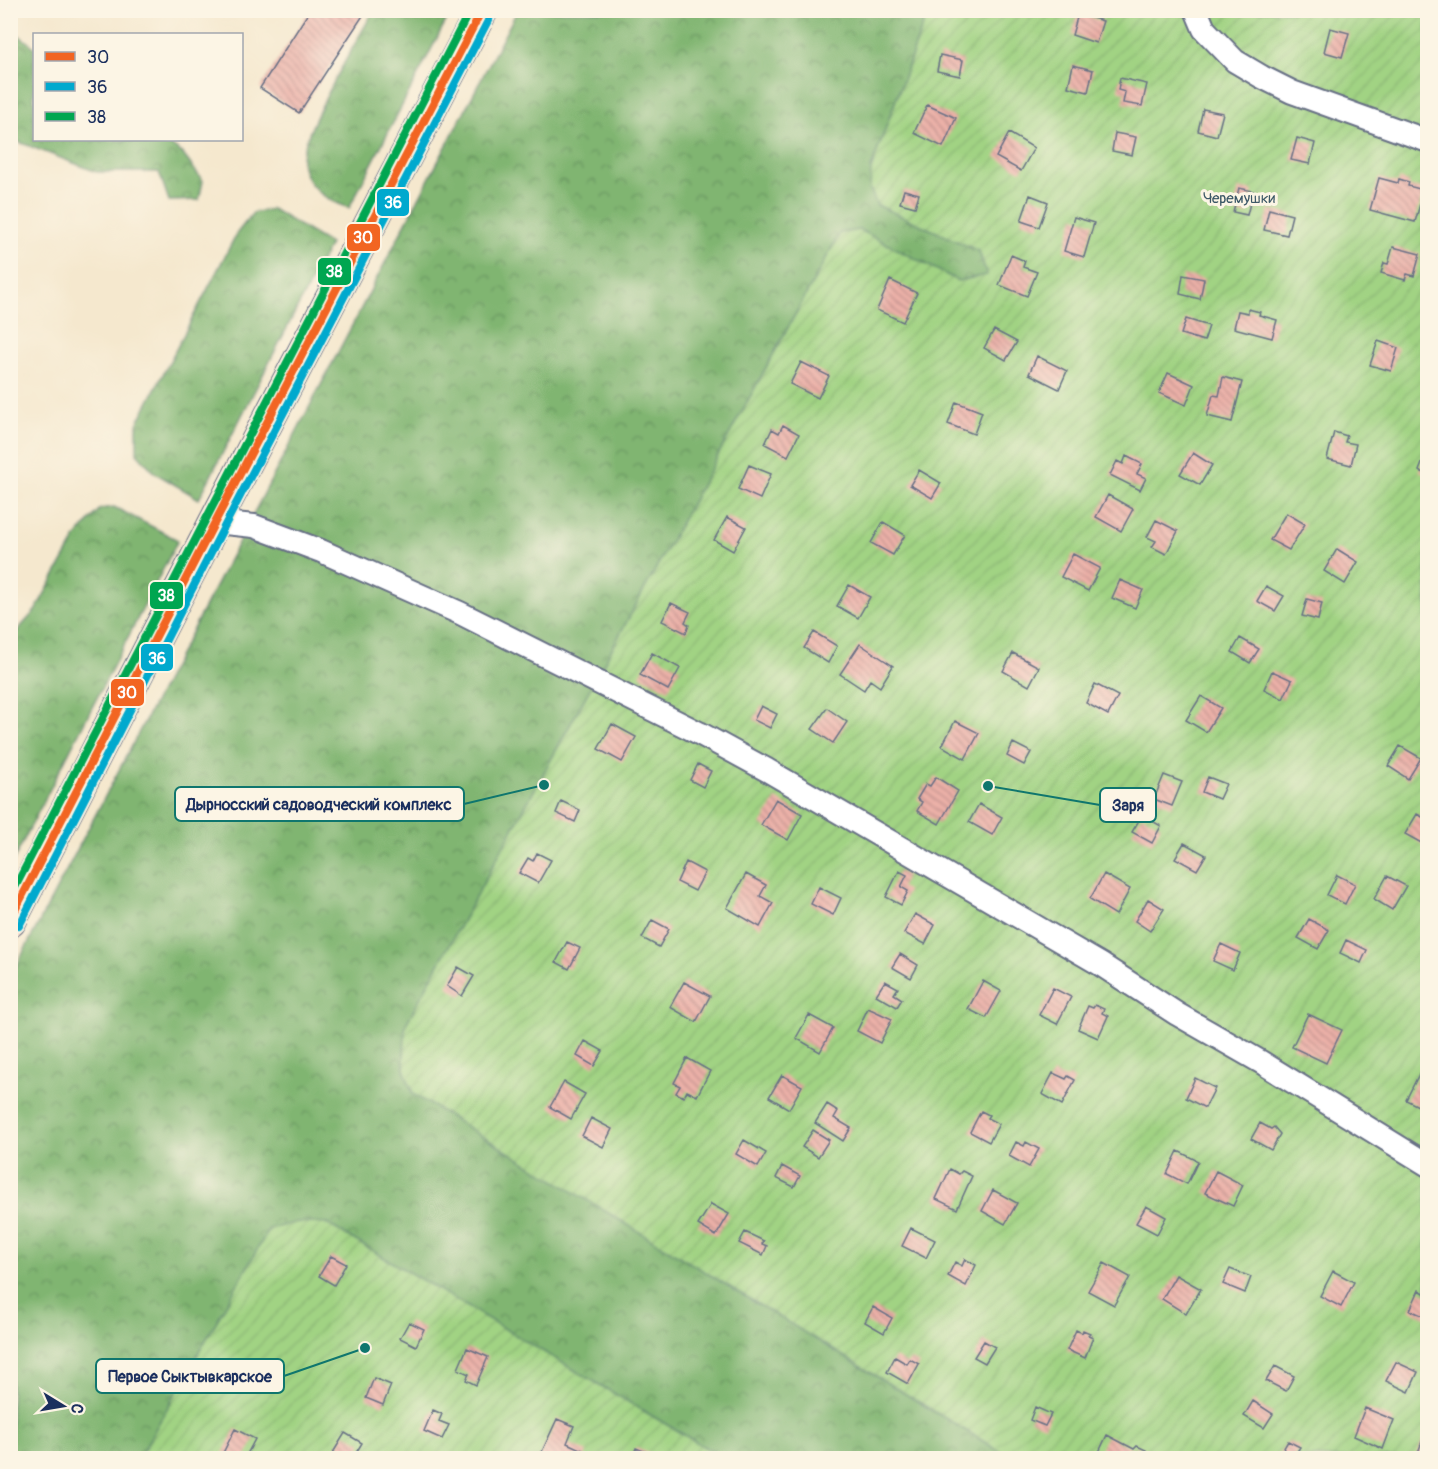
<svg xmlns="http://www.w3.org/2000/svg" width="1438" height="1469" font-family="Pangolin,sans-serif">
<style>
.forest{fill:url(#forest-crowns);stroke:#4e7268;stroke-width:1.5}
.garden{fill:url(#garden-furrows);stroke:#5e8170;stroke-width:1.5}
.building{fill:url(#building-back-hatch)}
.lines{fill:none;stroke-linecap:round;stroke-linejoin:round}
.street-casing{stroke:#677085;stroke-width:26}
.secondary-casing{stroke:#677085;stroke-width:34}
.street{stroke:#fff;stroke-width:22}
.secondary{stroke:#fde4d1;stroke-width:32}
.bus-1-casing{stroke:#fcf5e5;stroke-width:12}
.bus-2-casing{stroke:#fcf5e5;stroke-width:12}
.bus-3-casing{stroke:#fcf5e5;stroke-width:12}
.bus-1{stroke:#f26522;stroke-width:8}
.bus-2{stroke:#00a9ce;stroke-width:8}
.bus-3{stroke:#00a651;stroke-width:8}
.labels{text-anchor:middle;dominant-baseline:central;stroke-width:6;stroke-linejoin:round;paint-order:stroke}
.park-label{font-size:15px;fill:#3c5867;stroke:#fcf5e5}
.leader{fill:none;stroke:#0f766e;stroke-width:2}
.callout-dot{fill:#0f766e;stroke:#fcf5e5;stroke-width:2}
.callout{fill:#fcf5e5;stroke:#0f766e;stroke-width:2}
.callout-label{font-size:16px;text-anchor:middle;font-weight:bold;fill:#1b2f5e}
.line-badge{stroke:#fcf5e5;stroke-width:2}
.badge-label{font-size:16px;text-anchor:middle;font-weight:bold;fill:#fff}
</style>
<defs>
<pattern id="forest-crowns" width="20" height="18" patternUnits="userSpaceOnUse" patternTransform="scale(1.5)"><rect width="20" height="18" fill="#80b571"/><path d="M2 6a3 3 0 1 1 6 0M12 15a3 3 0 1 1 6 0" fill="none" stroke="#689460"/></pattern>
<pattern id="garden-furrows" width="10" height="10" patternUnits="userSpaceOnUse" patternTransform="scale(1.5)"><rect width="10" height="10" fill="#a1d383"/><path d="M-1 1l2-2M0 10L10 0M9 11l2-2" fill="none" stroke="#8ab574"/></pattern>
<pattern id="building-back-hatch" width="6" height="6" patternUnits="userSpaceOnUse" patternTransform="scale(1.5)"><rect width="6" height="6" fill="#ecb1a8"/><path d="M-1 5l2 2M0 0l6 6M5-1l2 2" fill="none" stroke="#be908c"/></pattern>
</defs>
<rect width="100%" height="100%" fill="#fcf5e5"/>
<filter id="ink" filterUnits="userSpaceOnUse"><feTurbulence type="fractalNoise" baseFrequency=".0167" numOctaves="2"/><feDisplacementMap in="SourceGraphic" scale="12" xChannelSelector="R" yChannelSelector="G"/><feConvolveMatrix kernelMatrix="1 2 1 2 8 2 1 2 1" color-interpolation-filters="sRGB"/></filter>
<filter id="wash" filterUnits="userSpaceOnUse"><feTurbulence type="fractalNoise" baseFrequency=".008" numOctaves="4" result="noise"/><feDisplacementMap in="SourceGraphic" scale="24" xChannelSelector="R" yChannelSelector="G"/><feGaussianBlur stdDeviation="1.35" result="paint"/><feColorMatrix in="noise" values="0 0 0 0 0 0 0 0 0 0 0 0 0 0 0 0 0 1.4 0 .05"/><feComposite in="paint" operator="in"/></filter>
<g filter="url(#wash)">
<rect width="100%" height="100%" fill="#f5e8ce"/>
<!-- forest -->
<path class="forest" d="M374 10 451 11 349 208C327 200 306 188 302 163 298 139 359 37 374 10Z
M517 11H928L871 169 877 205 979 251 987 275 958 281 860 230 840 233 405 1026 404 1069 413 1094 1011 1458H723L327 1224 269 1229 139 1458H11V976Z
M11 29 34 47V140H163L182 153 203 181 199 200 169 201 159 172H97L11 139Z
M272 209 330 244 199 499 155 473 137 453V424L237 233 253 213Z
M114 507 178 540 11 865V633L16 632 35 611 77 536 100 509Z"/>
<!-- garden -->
<path class="garden" d="M928 11H1427V1458H1011L413 1094 404 1069 405 1026 840 233 860 230 958 281 987 275 979 251 877 205 870 189 871 169Z
M298 1222 327 1224 723 1458H139L269 1229Z"/>
<g id="blocks">
<!-- building -->
<path class="building" d="M310 10 366 11 299 113 260 88Z
M1078 14 1103 21 1096 43 1072 35Z
M1330 28 1349 33 1342 57 1324 52Z
M940 55 963 60 960 76 937 71Z
M1073 65 1093 70 1088 92 1068 87Z
M1120 78 1147 84 1142 106 1123 103 1125 92 1118 90Z
M927 105 956 118 943 147 914 133Z
M1203 109 1223 113 1217 136 1198 131Z
M1009 133 1034 148 1021 171 996 157Z
M1115 133 1136 137 1132 155 1112 151Z
M1297 138 1315 143 1310 164 1291 160Z
M1379 178 1398 183 1399 179 1409 182 1408 186 1424 190 1415 222 1370 210Z
M1239 188 1253 191 1247 215 1233 212Z
M904 190 919 194 915 207 900 203Z
M1030 195 1048 202 1039 227 1021 221Z
M1269 209 1292 215 1287 235 1264 230Z
M1074 217 1094 223 1084 257 1064 251Z
M1393 247 1420 254 1414 276 1407 274 1405 280 1381 273 1384 263 1388 264Z
M1011 255 1025 261 1023 267 1037 272 1027 296 999 285Z
M1183 275 1204 279 1200 299 1180 294Z
M890 280 917 293 903 322 877 310Z
M1248 309 1260 312 1259 315 1277 320 1272 338 1234 328 1238 311 1248 313Z
M1186 319 1209 326 1204 341 1181 334Z
M994 330 1017 342 1006 360 984 348Z
M1378 341 1398 348 1391 371 1370 365Z
M1037 356 1067 371 1059 389 1029 374Z
M801 362 829 376 818 398 790 384Z
M1168 373 1194 385 1186 405 1159 393Z
M1223 377 1242 382 1232 422 1207 416 1213 395 1219 396Z
M956 402 982 412 974 434 948 424Z
M783 425 799 434 788 456 765 444 772 429 779 433Z
M1334 432 1347 436 1345 442 1356 444 1351 465 1327 459Z
M1428 448V474L1419 471Z
M1193 453 1212 465 1200 485 1180 474Z
M1126 456 1142 464 1137 474 1146 478 1140 490 1110 475 1117 461 1123 464Z
M749 465 771 474 760 499 738 489Z
M919 470 941 483 932 498 910 485Z
M1108 495 1133 509 1121 531 1096 517Z
M1286 513 1305 524 1289 550 1270 540Z
M727 517 746 527 733 551 714 540Z
M1156 520 1178 531 1166 554 1152 547 1156 541 1147 537Z
M883 522 905 535 893 555 871 543Z
M1337 549 1358 562 1345 584 1324 571Z
M1073 554 1100 568 1088 591 1061 577Z
M1120 580 1143 590 1135 608 1112 598Z
M849 585 870 597 858 618 837 606Z
M1266 586 1284 596 1275 611 1257 601Z
M1307 599 1322 603 1318 620 1302 616Z
M671 603 690 612 685 622 689 625 686 633 662 621Z
M814 632 837 646 828 663 804 648Z
M1240 638 1259 649 1250 663 1232 652Z
M860 644 893 666 880 687 870 680 864 690 840 674Z
M652 653 680 668 668 690 640 675Z
M1013 653 1039 667 1029 686 1003 671Z
M1272 671 1292 680 1283 699 1264 689Z
M1095 684 1118 696 1108 715 1086 703Z
M1201 696 1221 708 1206 732 1186 720Z
M761 706 777 714 770 728 754 720Z
M827 708 847 722 833 743 812 729Z
M955 721 979 733 965 759 942 746Z
M612 724 636 737 622 762 598 749Z
M1013 743 1031 752 1024 765 1007 756Z
M1400 746 1421 758 1408 779 1388 766Z
M698 764 711 771 703 787 690 780Z
M1164 775 1182 782 1172 806 1154 799Z
M936 777 958 791 939 824 917 811 922 802 917 799 926 784 930 786Z
M1208 777 1226 784 1219 799 1202 792Z
M776 799 802 814 788 840 761 825Z
M561 801 580 810 575 822 556 813Z
M979 804 1002 817 992 835 969 822Z
M1417 814 1428 820V841L1425 845 1405 834Z
M1142 815 1161 826 1152 843 1132 832Z
M1184 843 1206 855 1197 870 1175 858Z
M537 853 551 860 538 883 519 873 528 858 533 861Z
M686 862 705 872 695 891 677 882Z
M899 871 907 875 901 887 908 891 901 905 886 897Z
M746 874 766 885 760 896 773 903 760 927 727 908Z
M1104 874 1130 889 1116 915 1090 899Z
M1337 875 1355 884 1345 904 1327 895Z
M1387 876 1406 886 1392 910 1374 899Z
M819 887 841 898 833 915 811 904Z
M1148 899 1164 909 1150 931 1135 921Z
M915 914 935 925 925 944 904 933Z
M1309 919 1329 930 1318 949 1298 938Z
M652 920 669 929 659 947 642 938Z
M1346 940 1367 950 1361 963 1340 953Z
M567 942 580 948 569 969 556 962Z
M1221 944 1240 953 1233 970 1213 961Z
M900 954 918 965 911 978 892 967Z
M458 967 474 976 462 996 447 986Z
M885 981 898 988 894 994 902 999 897 1007 876 995Z
M983 981 1001 991 986 1018 968 1009Z
M684 982 710 996 696 1022 670 1007Z
M1053 988 1071 997 1057 1024 1039 1015Z
M1095 1005 1104 1009 1102 1013 1108 1016 1098 1038 1078 1029 1088 1006 1093 1008Z
M868 1008 892 1019 880 1043 857 1031Z
M1308 1014 1342 1030 1326 1063 1292 1047Z
M809 1015 833 1028 820 1052 796 1038Z
M585 1041 603 1051 594 1066 577 1056Z
M687 1058 710 1071 697 1096 687 1091 684 1097 676 1093 680 1086 674 1083Z
M1422 1068 1428 1071V1111L1406 1100Z
M1053 1073 1066 1079 1068 1076 1075 1080 1062 1105 1042 1094Z
M782 1075 802 1086 789 1109 769 1097Z
M1195 1078 1215 1088 1205 1108 1186 1098Z
M564 1082 585 1094 571 1119 550 1107Z
M827 1104 838 1111 834 1118 851 1128 843 1141 815 1123Z
M981 1111 989 1115 987 1118 999 1124 989 1142 970 1132Z
M591 1118 612 1129 603 1147 582 1136Z
M1260 1123 1271 1129 1274 1127 1280 1134 1271 1150 1251 1139Z
M813 1130 829 1140 818 1157 802 1147Z
M744 1140 766 1153 758 1167 736 1154Z
M1016 1142 1024 1146 1026 1142 1039 1149 1029 1167 1009 1156Z
M1178 1151 1198 1161 1187 1184 1167 1174Z
M782 1166 800 1176 794 1187 776 1178Z
M950 1169 959 1174 962 1171 972 1176 957 1209 936 1199Z
M1216 1171 1243 1185 1233 1206 1205 1193Z
M993 1190 1017 1203 1005 1224 982 1211Z
M711 1204 729 1214 716 1236 698 1225Z
M1146 1206 1166 1217 1157 1234 1136 1223Z
M911 1228 935 1240 926 1258 902 1246Z
M745 1232 764 1241 762 1244 767 1246 763 1255 739 1243Z
M331 1256 346 1264 334 1285 319 1276Z
M965 1259 976 1265 966 1286 948 1276 955 1262 962 1266Z
M1104 1263 1130 1277 1114 1305 1088 1291Z
M1230 1269 1251 1277 1245 1293 1223 1284Z
M1333 1271 1354 1282 1341 1307 1320 1296Z
M1176 1275 1201 1289 1186 1314 1162 1299Z
M1419 1290 1428 1295V1318L1410 1310Z
M873 1307 892 1318 884 1333 865 1322Z
M409 1322 424 1329 416 1346 400 1338Z
M1076 1330 1082 1333 1083 1330 1090 1333 1088 1335 1093 1337 1085 1358 1067 1350Z
M984 1341 995 1347 985 1363 974 1357Z
M467 1348 488 1357 476 1385 466 1380 469 1374 458 1369Z
M895 1357 907 1364 910 1359 919 1364 908 1384 887 1372Z
M1396 1362 1418 1372 1409 1392 1386 1381Z
M1275 1366 1294 1376 1286 1391 1266 1381Z
M374 1378 391 1385 383 1405 366 1398Z
M1253 1401 1273 1414 1264 1428 1244 1416Z
M1035 1407 1051 1414 1045 1426 1030 1420Z
M1365 1408 1394 1420 1383 1449 1354 1436Z
M433 1410 442 1414 439 1421 449 1425 442 1439 424 1431Z
M557 1419 574 1426 567 1443 587 1452 584 1458H539Z
M1427 1428 1428 1458H1416Z
M235 1429 255 1439 245 1458H233L223 1453Z
M345 1433 362 1443 353 1458H335L331 1456Z
M1107 1435 1134 1449 1137 1446 1146 1450 1142 1458H1111L1099 1452Z
M1288 1441 1300 1447 1293 1458H1278Z
M636 1448 661 1458H632Z"/>
</g>
</g>
<g filter="url(#ink)">
<use href="#blocks" fill-opacity="0" stroke="#677085" stroke-width="1.5"/>
<g class="lines">
<defs>
<path id="street" d="M1196 10 1204 29 1235 61 1262 77 1292 92 1428 141
M215 522 254 526 321 551 460 613 699 733 767 770 1100 964 1177 1014 1261 1062 1428 1165"/>
<path id="secondary" d="M10 921 215 522 482 10"/>
</defs>
<!-- street casing -->
<use href="#street" class="street-casing"/>
<!-- secondary casing -->
<use href="#secondary" class="secondary-casing"/>
<!-- street -->
<use href="#street" class="street"/>
<!-- secondary -->
<use href="#secondary" class="secondary"/>
<defs>
<path id="bus-1" d="M10 920 215 522 482 10"/>
<path id="bus-2" d="M19 926 224 527 491 15"/>
<path id="bus-3" d="M10 897 470 10"/>
</defs>
<!-- bus-1 casing -->
<use href="#bus-1" class="bus-1-casing"/>
<!-- bus-2 casing -->
<use href="#bus-2" class="bus-2-casing"/>
<!-- bus-3 casing -->
<use href="#bus-3" class="bus-3-casing"/>
<!-- bus-1 -->
<use href="#bus-1" class="bus-1"/>
<!-- bus-2 -->
<use href="#bus-2" class="bus-2"/>
<!-- bus-3 -->
<use href="#bus-3" class="bus-3"/>
</g>
</g>
<g class="labels">
<!-- park labels -->
<g class="park-label">
<text x="1239" y="198">Черемушки</text>
</g>
</g>
<!-- callouts -->
<path class="leader" d="M544 785L464 804M988 786L1100 805M365 1348L284 1376"/>
<g class="callout-dot">
<circle cx="544" cy="785" r="6"/>
<circle cx="988" cy="786" r="6"/>
<circle cx="365" cy="1348" r="6"/>
</g>
<g class="callout">
<rect x="175" y="787" width="289" height="34" rx="6"/>
<rect x="1100" y="788" width="56" height="34" rx="6"/>
<rect x="96" y="1359" width="188" height="34" rx="6"/>
</g>
<g class="callout-label">
<text x="319" y="810">Дырносский садоводческий комплекс</text>
<text x="1128" y="811">Заря</text>
<text x="190" y="1382">Первое Сыктывкарское</text>
</g>
<g class="line-badge">
<rect x="376" y="188" width="34" height="29" rx="6" fill="#00a9ce"/>
<rect x="346" y="223" width="35" height="29" rx="6" fill="#f26522"/>
<rect x="317" y="257" width="35" height="29" rx="6" fill="#00a651"/>
<rect x="149" y="581" width="35" height="29" rx="6" fill="#00a651"/>
<rect x="140" y="643" width="34" height="29" rx="6" fill="#00a9ce"/>
<rect x="110" y="678" width="35" height="29" rx="6" fill="#f26522"/>
</g>
<g class="badge-label">
<text x="393" y="208">36</text>
<text x="363" y="243">30</text>
<text x="334" y="277">38</text>
<text x="166" y="601">38</text>
<text x="157" y="664">36</text>
<text x="127" y="698">30</text>
</g>
<!-- margin -->
<rect width="1438" height="1469" fill="none" stroke="#fcf5e5" stroke-width="36"/>
<!-- legend -->
<rect x="33" y="33" width="210" height="108" fill="#fcf5e5" stroke="#a2a6af" stroke-width="1.5"/>
<rect x="45" y="52" width="30" height="9" fill="#f26522" stroke="#a2a6af" stroke-width="1.5"/>
<text x="87" y="63" font-size="18" fill="#1b2f5e">30</text>
<rect x="45" y="82" width="30" height="9" fill="#00a9ce" stroke="#a2a6af" stroke-width="1.5"/>
<text x="87" y="93" font-size="18" fill="#1b2f5e">36</text>
<rect x="45" y="112" width="30" height="9" fill="#00a651" stroke="#a2a6af" stroke-width="1.5"/>
<text x="87" y="123" font-size="18" fill="#1b2f5e">38</text>
<!-- north arrow -->
<g transform="translate(63 1406) rotate(101)" stroke="#fcf5e5" stroke-width="4.5" paint-order="stroke">
<path d="M0-4.5L10 22L0 15L-10 22Z" fill="#1b2f5e"/>
<text y="-9" font-size="16" font-weight="bold" text-anchor="middle" fill="#1b2f5e">С</text>
</g>
</svg>
